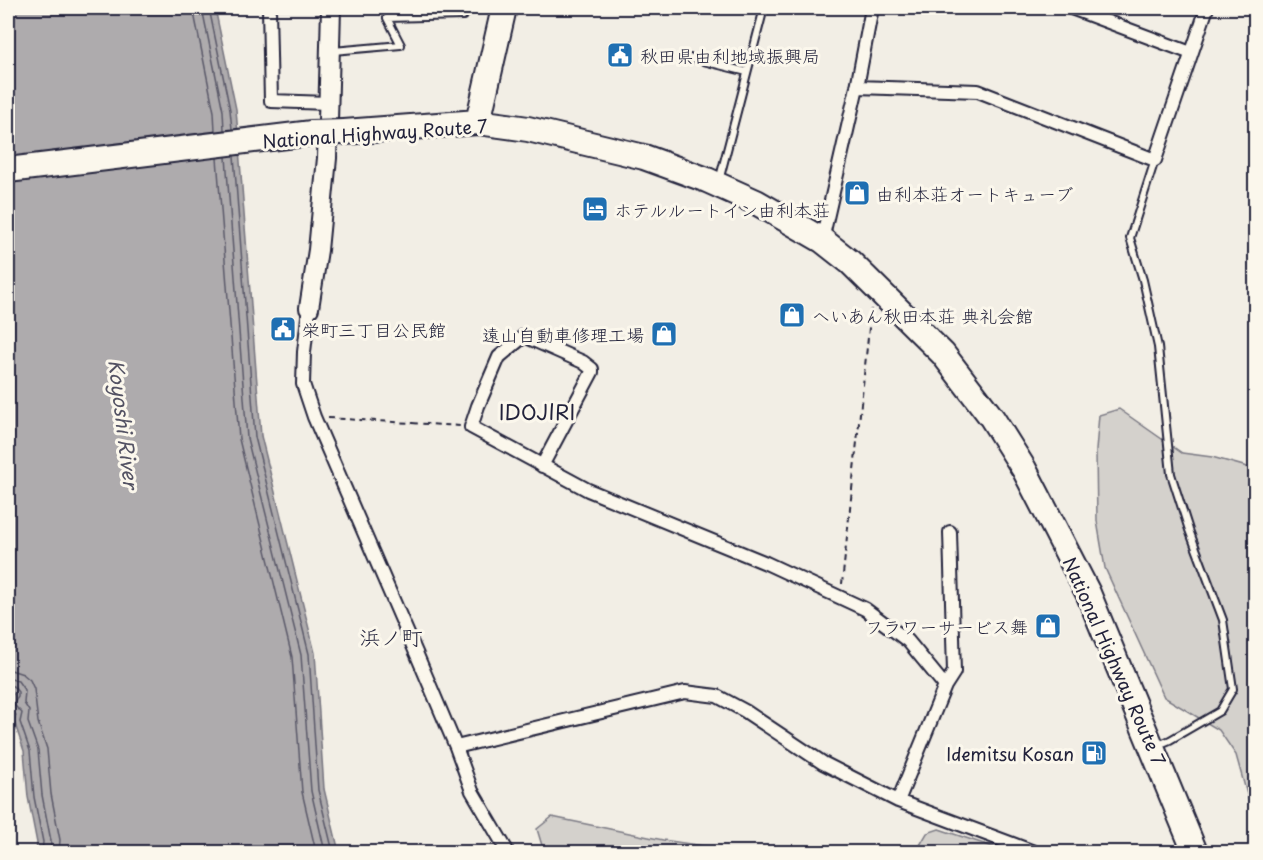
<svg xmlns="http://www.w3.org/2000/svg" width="1263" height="860" font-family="'Playpen Sans','Klee One',sans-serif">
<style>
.green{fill:#d4d1cc;stroke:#7b7a84;stroke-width:1.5}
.water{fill:#aeabad;stroke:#76747f;stroke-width:1.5}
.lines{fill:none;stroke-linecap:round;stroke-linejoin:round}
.shore{stroke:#5a5969;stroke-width:1.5}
.lane-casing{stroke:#22223b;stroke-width:10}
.street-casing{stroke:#22223b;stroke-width:16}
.secondary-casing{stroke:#22223b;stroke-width:22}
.highway-casing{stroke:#22223b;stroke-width:28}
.path{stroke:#22223b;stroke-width:2;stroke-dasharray:6 4.5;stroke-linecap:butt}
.lane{stroke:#fbf7ec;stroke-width:6}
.street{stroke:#fbf7ec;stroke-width:12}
.secondary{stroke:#fbf7ec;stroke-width:18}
.highway{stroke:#fbf7ec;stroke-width:24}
.highway-bridge-casing{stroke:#22223b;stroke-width:28;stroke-linecap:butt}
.highway-bridge{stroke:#fbf7ec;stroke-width:24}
.labels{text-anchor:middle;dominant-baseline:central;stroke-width:6;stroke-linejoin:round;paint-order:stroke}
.poi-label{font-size:18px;fill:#22223b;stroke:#fbf7ec;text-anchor:start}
.street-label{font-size:18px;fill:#22223b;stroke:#fbf7ec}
.water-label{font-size:20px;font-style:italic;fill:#535263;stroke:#fbf7ec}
.quarter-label{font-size:21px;fill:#22223b;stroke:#fbf7ec}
</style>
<rect width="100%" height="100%" fill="#f2eee5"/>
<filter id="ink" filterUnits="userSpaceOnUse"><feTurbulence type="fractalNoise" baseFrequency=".0167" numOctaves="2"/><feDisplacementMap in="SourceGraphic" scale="12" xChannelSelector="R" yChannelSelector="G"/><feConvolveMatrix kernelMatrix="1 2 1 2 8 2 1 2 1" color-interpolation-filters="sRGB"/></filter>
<g filter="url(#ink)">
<!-- green -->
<path class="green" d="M1119 409 1182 453 1212 457 1247 467 1254 479 1255 823 1236 755 1219 730 1164 697 1105 568 1097 521 1096 450 1099 415Z
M552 817 663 840 744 852H544L537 829Z
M939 829 1008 852H916L927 833Z"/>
<!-- water -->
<path class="water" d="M8 8H215L236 109 261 436 315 653 324 789 339 852H36L37 843 28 797 24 751 14 721 16 715 8 709V700L13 694 8 690V675L10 672 8 670Z"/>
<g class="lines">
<!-- shore -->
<path class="shore" d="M193 8 214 112 215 131
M202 8 223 111 224 130
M209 8 230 110 232 129
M234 156 255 437 309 654 318 790 333 852
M226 157 247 438 301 655 311 791 325 852
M217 158 239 439 292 657 302 792 316 852
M8 669 23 674 30 680 34 689 38 722 47 749 51 794 60 840 59 852
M8 678 18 681 25 691 24 703 29 711 28 722 38 750 42 795 51 841 50 852
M8 686H13L18 692V697L13 704 22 713 20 722 30 751 34 797 43 842 42 852"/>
<defs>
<path id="lane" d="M333 51 401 45 387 18 463 16 472 8
M691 58 747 72
M1155 160 1130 238 1143 280 1158 347 1171 474 1189 530 1223 620 1233 689 1220 711 1170 740 1156 746
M719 181 764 8"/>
<path id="street" d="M269 8 271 101 328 103
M1071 8 1191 53
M857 87 978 91 1155 160 1207 8
M822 240 857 87 872 8
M309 308 304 352 303 384 314 417 417 655 456 747 472 791 506 849 504 852
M542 466 592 372V369L583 362 524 336 499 357 478 406 471 427 588 490 766 563 865 609 908 641 945 686 898 801
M945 686 954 672 950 532
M456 747 685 692 717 696 745 711 823 763 898 801 1034 852"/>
<path id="secondary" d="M309 308 318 250 327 158 331 8"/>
<path id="highway" d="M478 122 504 8
M344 132 478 122 528 129 644 157 707 180 756 202 822 240 850 262 943 354 992 418 1024 469 1088 593 1195 852
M8 170 312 133"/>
</defs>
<!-- lane casing -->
<use href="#lane" class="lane-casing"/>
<!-- street casing -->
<use href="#street" class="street-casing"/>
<!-- secondary casing -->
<use href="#secondary" class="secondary-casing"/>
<!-- highway casing -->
<use href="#highway" class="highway-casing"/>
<!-- path -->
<path class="path" d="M328 418 460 426
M842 584 871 309"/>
<!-- lane -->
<use href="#lane" class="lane"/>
<!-- street -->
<use href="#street" class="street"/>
<!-- secondary -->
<use href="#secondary" class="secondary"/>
<!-- highway -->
<use href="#highway" class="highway"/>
<defs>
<path id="highway-bridge" d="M312 133 344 132"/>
</defs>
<!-- highway-bridge casing -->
<use href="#highway-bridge" class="highway-bridge-casing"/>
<!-- highway-bridge -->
<use href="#highway-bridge" class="highway-bridge"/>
</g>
</g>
<!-- icons -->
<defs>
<symbol id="civic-square" viewBox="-11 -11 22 22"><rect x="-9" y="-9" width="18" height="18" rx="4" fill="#1f6fb2" stroke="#fbf7ec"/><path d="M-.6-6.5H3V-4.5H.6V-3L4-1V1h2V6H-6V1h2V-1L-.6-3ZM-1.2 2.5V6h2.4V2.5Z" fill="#fff"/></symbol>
<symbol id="shop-square" viewBox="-11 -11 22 22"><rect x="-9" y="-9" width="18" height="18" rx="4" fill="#1f6fb2" stroke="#fbf7ec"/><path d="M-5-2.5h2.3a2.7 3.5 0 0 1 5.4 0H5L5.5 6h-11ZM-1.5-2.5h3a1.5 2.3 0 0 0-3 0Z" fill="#fff"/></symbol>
<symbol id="hotel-square" viewBox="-11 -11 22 22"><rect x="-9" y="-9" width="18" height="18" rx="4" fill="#1f6fb2" stroke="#fbf7ec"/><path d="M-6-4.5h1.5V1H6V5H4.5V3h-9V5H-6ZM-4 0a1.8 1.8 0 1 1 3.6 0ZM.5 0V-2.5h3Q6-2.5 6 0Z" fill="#fff"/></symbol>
<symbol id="fuel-square" viewBox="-11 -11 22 22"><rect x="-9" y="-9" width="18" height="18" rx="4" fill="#1f6fb2" stroke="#fbf7ec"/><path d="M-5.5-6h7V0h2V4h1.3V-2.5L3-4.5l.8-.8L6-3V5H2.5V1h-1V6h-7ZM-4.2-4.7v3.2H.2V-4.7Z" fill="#fff"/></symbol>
</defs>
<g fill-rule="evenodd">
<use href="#civic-square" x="605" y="40" width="30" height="30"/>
<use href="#shop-square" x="842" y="178" width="30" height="30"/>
<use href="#hotel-square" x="580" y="194" width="30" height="30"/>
<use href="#shop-square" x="777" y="300" width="30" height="30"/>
<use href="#civic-square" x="268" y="314" width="30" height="30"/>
<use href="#shop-square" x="649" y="319" width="30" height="30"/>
<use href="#shop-square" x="1033" y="611" width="30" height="30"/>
<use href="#fuel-square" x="1079" y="738" width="30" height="30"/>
</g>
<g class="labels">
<!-- poi labels -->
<g class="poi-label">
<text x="640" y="55">秋田県由利地域振興局</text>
<text x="876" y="193">由利本荘オートキューブ</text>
<text x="614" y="209">ホテルルートイン由利本荘</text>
<text x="812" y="315">へいあん秋田本荘 典礼会館</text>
<text x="302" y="329">栄町三丁目公民館</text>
<text x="644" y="334" text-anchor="end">遠山自動車修理工場</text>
<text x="1028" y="626" text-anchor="end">フラワーサービス舞</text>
<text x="1074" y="753" text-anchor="end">Idemitsu Kosan</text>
</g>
<!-- street labels -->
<g class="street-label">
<text transform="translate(375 133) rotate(-4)">National Highway Route 7</text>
<text transform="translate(1115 661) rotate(66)">National Highway Route 7</text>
</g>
<!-- water labels -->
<g class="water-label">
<text transform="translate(124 424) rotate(83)">Koyoshi River</text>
</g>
<!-- quarter labels -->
<g class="quarter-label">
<text x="537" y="411">IDOJIRI</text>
<text x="391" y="636">浜ノ町</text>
</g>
</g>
<!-- margin -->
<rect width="1263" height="860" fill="none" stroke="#fbf7ec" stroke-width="30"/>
<rect x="15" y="15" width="1233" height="830" fill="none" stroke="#22223b" stroke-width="2" filter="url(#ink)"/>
</svg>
